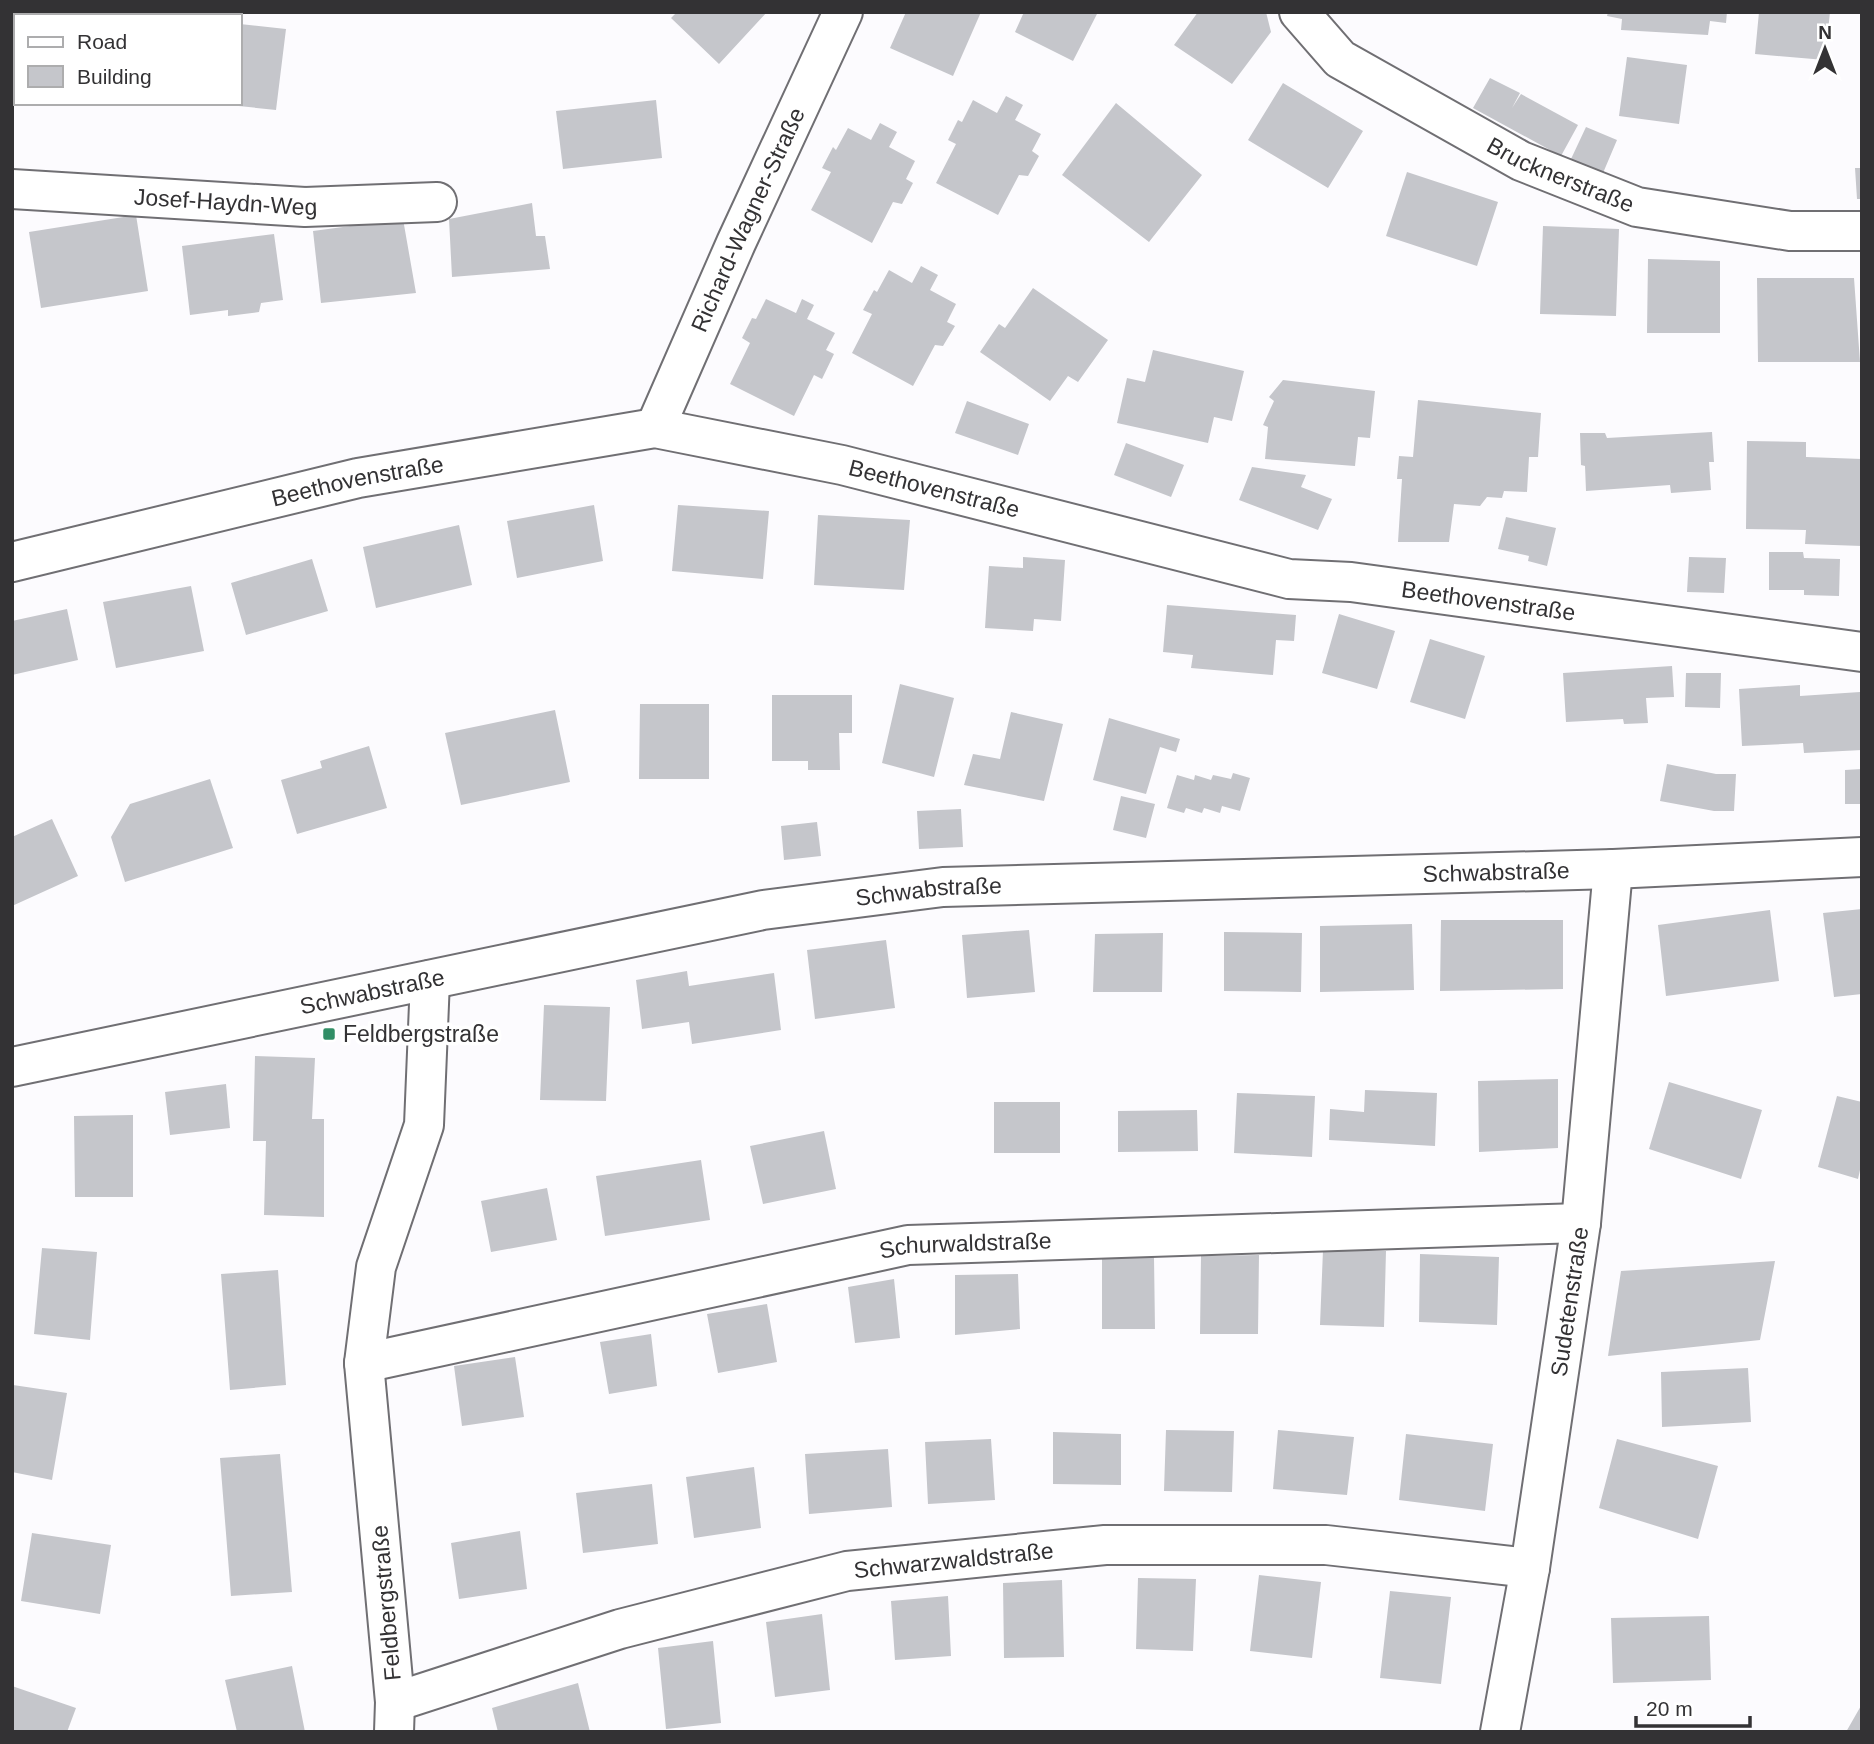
<svg xmlns="http://www.w3.org/2000/svg" width="1874" height="1744" font-family="Helvetica,sans-serif">
<style>
.building{fill:#c5c6cb}
.lines{fill:none;stroke-linecap:round;stroke-linejoin:round}
.minor-casing{stroke:#706f73;stroke-width:42}
.minor{stroke:#fff;stroke-width:38}
.poi-dot{fill:#318e66;stroke:#fff;stroke-width:2.5}
.labels{text-anchor:middle;dominant-baseline:central;stroke-width:7;stroke-linejoin:round;paint-order:stroke}
.street-label{font-size:23px;fill:#333234;stroke:#fff}
.poi-label{font-size:23px;fill:#333234;stroke:#fff;text-anchor:start}
</style>
<rect width="100%" height="100%" fill="#fcfbfe"/>
<!-- building -->
<path class="building" d="M12 12H68V16H16V48L12 47Z
M677 12H767L719 64 671 18Z
M906 12H981L953 76 890 48Z
M1024 12H1098L1073 61 1015 32Z
M1198 12H1266L1271 32 1232 84 1174 45Z
M1608 12H1727L1726 23 1710 21 1708 35 1621 30 1622 19 1607 16Z
M1759 12H1830L1825 60 1755 54Z
M240 24 286 29 276 110 229 105V103H240Z
M1627 57 1687 65 1679 124 1619 116Z
M1490 78 1520 93 1512 108 1521 94 1578 125 1561 156 1473 108Z
M1283 83 1363 131 1328 188 1248 140Z
M1006 96 1023 105 1015 120 1041 134 1032 151 1039 156 1028 176 1019 175 998 215 936 183 956 144 948 140 958 120 962 122 973 100 997 113Z
M656 100 662 158 563 169 556 111Z
M1116 103 1202 175 1149 242 1062 175Z
M880 123 897 132 889 147 915 161 906 179 913 183 902 204 893 202 872 243 811 210 831 172 822 168 833 147 836 150 848 128 871 140Z
M1586 127 1617 140 1603 173 1571 159Z
M1855 168H1862V199H1857Z
M1407 172 1498 202 1477 266 1386 236Z
M532 203 536 236H545L550 269 452 277 449 219Z
M136 215 148 291 41 308 29 232Z
M403 219 416 293 321 303 313 231Z
M1543 226 1619 229 1616 316 1540 314Z
M274 234 283 300 261 303 259 312 228 316V310L190 315 182 246Z
M1648 259 1720 261V333H1647Z
M921 266 938 275 930 290 956 304 947 322 955 326 943 346 935 345 913 386 852 353 872 314 863 310 874 290 877 292 889 270 912 283Z
M1757 278H1854L1860 362H1758Z
M1033 288 1108 340 1078 382 1068 376 1050 401 980 352 999 324 1005 328Z
M766 299 796 313 802 299 814 305 807 319 835 333 826 350 834 354 822 379 814 375 794 416 730 384 750 343 742 338 752 318 756 319Z
M1153 350 1244 371 1232 421 1214 417 1208 443 1117 423 1127 378 1145 382Z
M1283 380 1375 391 1370 438 1358 437 1355 466 1265 459 1268 427 1263 425 1274 401 1269 397Z
M1418 400 1541 413 1538 457H1529L1527 492 1504 491 1502 498 1487 497 1480 506 1454 504 1449 542H1398L1402 479H1397L1399 456 1413 457Z
M967 401 1029 424 1018 455 955 433Z
M1712 432 1714 462H1709L1711 490 1671 493 1670 485 1586 491 1585 466 1581 465 1580 433H1605L1607 438Z
M1747 441 1806 442V457L1862 459V546L1805 544 1806 530 1746 529Z
M1126 443 1184 465 1171 497 1114 475Z
M1252 467 1306 475 1301 487 1332 499 1318 530 1239 500Z
M594 505 603 561 517 578 507 521Z
M678 505 769 511 763 579 672 571Z
M818 515 910 520 904 590 814 585Z
M1506 517 1556 528 1547 566 1528 561 1529 556 1498 549Z
M459 525 472 585 376 608 363 547Z
M1769 552H1803L1804 558 1840 559 1839 596 1804 595V590H1769Z
M1023 557 1065 560 1061 621 1034 619 1033 631 985 628 989 566 1023 568Z
M1689 557 1726 558 1724 593 1687 592Z
M312 559 328 611 246 635 231 583Z
M191 586 204 651 116 668 103 602Z
M1167 605 1296 615 1294 641 1276 640 1273 675 1191 668 1193 655 1163 652Z
M67 609 78 660 12 675V621Z
M1339 614 1395 631 1377 689 1322 673Z
M1430 639 1485 656 1465 719 1410 702Z
M1672 666 1674 697 1646 698 1648 723 1624 724 1623 719 1566 722 1563 673Z
M1686 673H1721L1720 708 1685 707Z
M900 684 954 698 934 777 882 763Z
M1800 685V696L1860 692 1862 750 1804 753 1803 743 1742 746 1739 689Z
M772 695H852V733H839L840 770H808V761H772Z
M640 704H709V779H639Z
M555 710 570 782 461 805 445 733Z
M1011 712 1063 724 1044 801 964 785 973 754 1000 759Z
M1109 718 1180 739 1176 752 1160 747 1146 794 1093 780Z
M369 746 387 808 297 834 281 780 322 768 320 761Z
M1667 764 1716 774H1736L1734 811H1714L1660 801Z
M1862 769V804H1845V770Z
M1233 773 1250 778 1240 811 1222 806 1220 813 1204 808 1202 813 1186 808 1184 813 1167 808 1177 775 1194 780 1195 775 1211 780 1213 775 1231 779Z
M210 779 233 848 125 882 111 837 130 804Z
M1121 796 1155 804 1146 838 1113 830Z
M961 809 963 847 919 849 917 811Z
M52 819 78 876 12 906V837Z
M817 822 821 856 784 860 781 826Z
M1862 909V994L1834 997 1823 913Z
M1770 910 1779 981 1666 996 1658 925Z
M1441 920H1563V989L1440 991Z
M1412 924 1414 990 1320 992V926Z
M1029 930 1035 992 967 998 962 935Z
M1224 932 1302 933 1301 992 1224 991Z
M1163 933 1162 992H1093L1095 934Z
M886 940 895 1008 815 1019 807 950Z
M687 971 689 986 774 973 781 1030 692 1044 689 1022 642 1029 636 980Z
M544 1005 610 1007 606 1101 540 1100Z
M255 1056 315 1058 312 1119H324V1217L264 1215 266 1141H253Z
M1558 1079V1148L1479 1152 1478 1081Z
M1669 1082 1762 1110 1741 1179 1649 1149Z
M226 1084 230 1128 170 1135 165 1092Z
M1365 1090 1437 1093 1435 1146 1329 1140 1330 1109 1364 1112Z
M1237 1093 1315 1096 1312 1157 1234 1153Z
M1837 1096 1862 1102V1161L1858 1179 1818 1167Z
M994 1102H1060V1153H994Z
M1197 1110 1198 1151 1118 1152V1111Z
M133 1115V1197H75L74 1116Z
M824 1131 836 1189 763 1204 750 1146Z
M701 1160 710 1220 605 1236 596 1176Z
M547 1188 557 1240 491 1252 481 1201Z
M42 1248 97 1252 90 1340 34 1334Z
M1323 1250 1386 1251 1384 1327 1320 1325Z
M1420 1254 1499 1257 1497 1325 1419 1322Z
M1259 1255 1258 1334H1200L1201 1256Z
M1154 1257 1155 1329H1102V1258Z
M1775 1261 1760 1340 1608 1356 1621 1271Z
M278 1270 286 1385 230 1390 221 1274Z
M1018 1274 1020 1329 955 1335V1275Z
M894 1279 900 1338 855 1343 848 1287Z
M767 1304 777 1362 718 1373 707 1314Z
M651 1334 657 1386 609 1394 600 1342Z
M515 1357 524 1417 462 1426 454 1366Z
M1748 1368 1751 1422 1662 1427 1661 1372Z
M13 1385 67 1393 52 1480 12 1472Z
M1166 1430 1234 1431 1232 1492 1164 1491Z
M1278 1430 1354 1437 1347 1495 1273 1489Z
M1053 1432 1121 1434V1485L1053 1484Z
M1406 1434 1493 1444 1485 1511 1399 1500Z
M991 1439 995 1500 928 1504 925 1442Z
M1617 1439 1718 1466 1698 1539 1599 1508Z
M888 1449 892 1507 809 1514 805 1454Z
M280 1454 292 1592 231 1596 220 1458Z
M754 1467 761 1528 694 1538 686 1477Z
M652 1484 658 1544 583 1553 576 1493Z
M520 1531 527 1589 459 1599 451 1543Z
M32 1533 111 1545 100 1614 21 1601Z
M1259 1575 1321 1582 1312 1658 1250 1651Z
M1138 1578 1196 1579 1193 1651 1136 1649Z
M1062 1580 1064 1657 1004 1658 1003 1583Z
M1390 1591 1451 1597 1441 1684 1380 1678Z
M948 1596 951 1656 895 1660 891 1601Z
M822 1614 830 1690 775 1697 766 1622Z
M1709 1616 1711 1680 1613 1683 1611 1618Z
M713 1641 721 1723 666 1729 658 1648Z
M292 1666 305 1732H237L225 1680Z
M578 1683 590 1732H498L492 1708Z
M12 1686 76 1708 67 1732H12Z
M1862 1704V1732H1846Z"/>
<g class="lines">
<defs>
<g id="minor">
<path id="s1" d="M1299 12 1340 59 1521 161 1637 207 1790 231H1862"/>
<path id="s2" d="M12 189 305 207 437 202"/>
<path id="s3" d="M655 428 736 243 843 12"/>
<path id="s4" d="M12 562 358 478 655 428 842 465 1289 579 1351 582 1862 652"/>
<path id="s5" d="M12 1067 763 910 943 887 1613 869 1862 857"/>
<path id="s6" d="M364 1363 908 1245 1581 1223"/>
<path id="s7" d="M395 1702 620 1629 847 1571 1105 1545H1326L1530 1568"/>
<path d="M394 1732 395 1702 364 1363 376 1267 424 1125 430 980"/>
<path id="s8" d="M1500 1732 1530 1568 1581 1223 1613 869"/>
</g>
</defs>
<!-- minor casing -->
<use href="#minor" class="minor-casing"/>
<!-- minor -->
<use href="#minor" class="minor"/>
</g>
<!-- markers -->
<rect class="poi-dot" x="322" y="1027" width="14" height="14" rx="3.5"/>
<g class="labels">
<!-- street labels -->
<g class="street-label">
<text stroke="none"><textPath href="#s1" startOffset="312">Brucknerstraße</textPath></text>
<text stroke="none"><textPath href="#s2" startOffset="214">Josef-Haydn-Weg</textPath></text>
<text stroke="none"><textPath href="#s3" startOffset="228">Richard-Wagner-Straße</textPath></text>
<text stroke="none"><textPath href="#s4" startOffset="355">Beethovenstraße</textPath></text>
<text stroke="none"><textPath href="#s4" startOffset="943">Beethovenstraße</textPath></text>
<text stroke="none"><textPath href="#s4" startOffset="1510">Beethovenstraße</textPath></text>
<text stroke="none"><textPath href="#s5" startOffset="1502">Schwabstraße</textPath></text>
<text stroke="none"><textPath href="#s5" startOffset="934">Schwabstraße</textPath></text>
<text stroke="none"><textPath href="#s5" startOffset="368">Schwabstraße</textPath></text>
<text stroke="none"><textPath href="#s6" startOffset="614">Schurwaldstraße</textPath></text>
<text stroke="none"><textPath href="#s8" startOffset="436">Sudetenstraße</textPath></text>
<text stroke="none"><textPath href="#s7" startOffset="578">Schwarzwaldstraße</textPath></text>
<text transform="translate(386 1603) rotate(-95)">Feldbergstraße</text>
</g>
<!-- poi labels -->
<g class="poi-label">
<text x="343" y="1034">Feldbergstraße</text>
</g>
</g>
<!-- border -->
<rect width="1874" height="1744" fill="none" stroke="#333234" stroke-width="28"/>
<!-- legend -->
<rect x="14" y="14" width="228" height="91" fill="#ffffff" stroke="#adadae" stroke-width="2"/>
<rect x="28" y="37" width="35" height="10" fill="#ffffff" stroke="#adadae" stroke-width="2"/>
<text x="77" y="49" font-size="21" fill="#333234">Road</text>
<rect x="28" y="66" width="35" height="21" fill="#c5c6cb" stroke="#adadae" stroke-width="2"/>
<text x="77" y="84" font-size="21" fill="#333234">Building</text>
<!-- north arrow -->
<g transform="translate(1825 49)" stroke="#ffffff" stroke-width="5" paint-order="stroke">
<path d="M0-5L12 26L0 18L-12 26Z" fill="#333234"/>
<text y="-10" font-size="19" font-weight="bold" text-anchor="middle" fill="#333234">N</text>
</g>
<!-- scale -->
<path d="M1636 1716v10h114v-10" fill="none" stroke="#333234" stroke-width="3.5"/>
<text x="1646" y="1716" font-size="21" fill="#333234" stroke="#ffffff" stroke-width="5" paint-order="stroke">20 m</text>
</svg>
